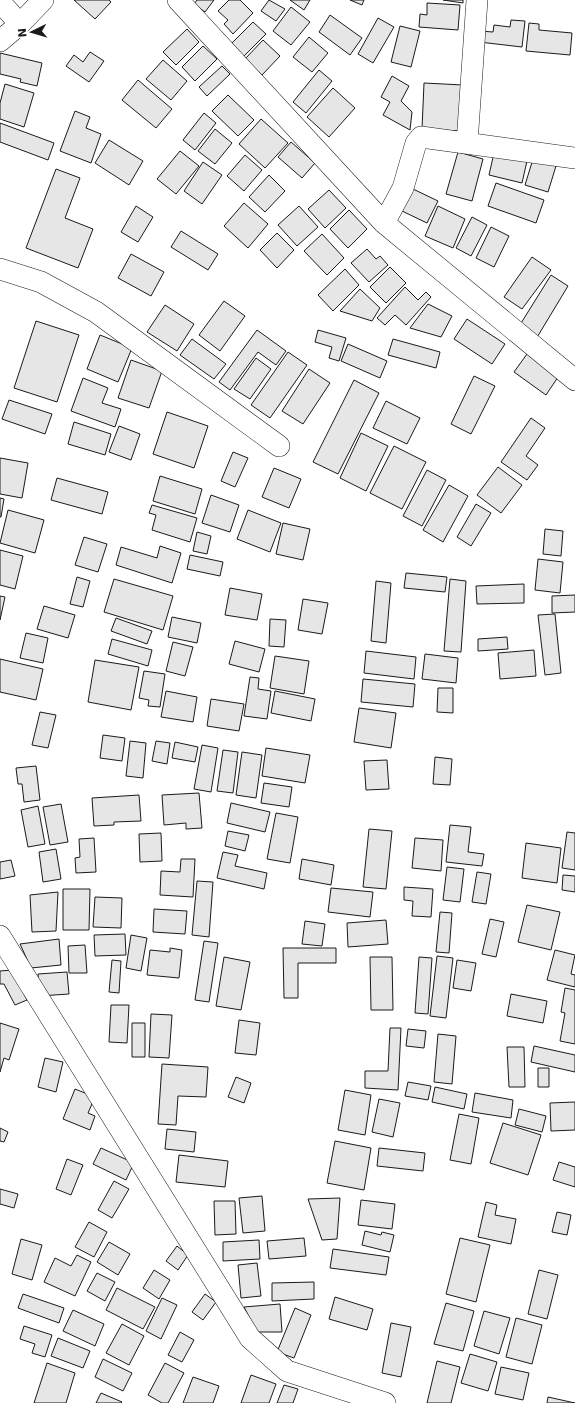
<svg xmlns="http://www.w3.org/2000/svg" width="575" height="1403" font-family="'DejaVu Sans',sans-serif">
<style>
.building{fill:#e6e6e6;stroke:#1a1a1a}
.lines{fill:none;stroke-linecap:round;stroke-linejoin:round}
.street-casing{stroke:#1a1a1a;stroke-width:22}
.street{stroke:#fff;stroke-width:21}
</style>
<rect width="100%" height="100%" fill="#fff"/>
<!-- building -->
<path class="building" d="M74 0H109L111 2 95 19Z
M197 0H214L205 12 194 4Z
M229 0H240L253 13 233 34 224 24 228 20 218 11Z
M269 0 285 9 276 21 261 11Z
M290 0H310L304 10Z
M350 0H364L362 5Z
M443 0H463V3Z
M427 3 460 5 458 30 419 27 420 14 427 15Z
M291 7 310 22 291 45 273 31Z
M330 15 362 38 350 55 319 32Z
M378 18 394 27 373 63 358 54Z
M511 20 525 21 522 47 479 42 480 31 493 32 494 25 510 27Z
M253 22 266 34 242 58 229 46Z
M529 23 539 24V30L572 33 570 55 526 51Z
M400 26 420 31 411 67 391 62Z
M187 29 199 42 176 65 163 52Z
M309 37 328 53 312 72 293 57Z
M263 40 280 56 262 75 245 59Z
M203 46 217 59 195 81 182 67Z
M90 52 104 61 89 82 66 66 74 55 83 62Z
M0 53 42 63 37 86 20 82 21 79 0 74Z
M163 60 187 81 171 100 146 79Z
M222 66 230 74 207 96 199 87Z
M319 70 332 81 306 113 293 102Z
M392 76 409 86 401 101 412 112 410 130 383 115 390 102 381 97Z
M138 80 172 109 156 128 122 100Z
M424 83 463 85 461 131 422 129Z
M5 84 34 93 24 127 0 119V103Z
M333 88 355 108 329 137 307 117Z
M228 95 254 120 238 136 212 111Z
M75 111 90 117 86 128 101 134 91 163 60 151Z
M204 113 216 123 195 150 183 140Z
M261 119 288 143 265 168 239 144Z
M0 123 54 143 48 160 0 142Z
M215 129 232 143 215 164 198 151Z
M109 140 143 161 129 185 95 163Z
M291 142 315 163 302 178 278 157Z
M180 151 199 166 176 194 157 179Z
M458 152 483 159 472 201 446 194Z
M494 153 527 161 522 183 489 175Z
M245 155 262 170 244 191 227 176Z
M533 159 556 166 548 192 525 185Z
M203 162 222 175 202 204 184 191Z
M56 169 80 178 65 218 93 229 78 268 26 248Z
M269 175 285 191 265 212 249 197Z
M496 183 544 200 536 223 488 206Z
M413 189 438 201 427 223 402 211Z
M329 190 346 208 325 228 308 209Z
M244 203 268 224 248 248 224 226Z
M136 206 153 217 138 242 121 232Z
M299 206 318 227 297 246 278 225Z
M438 206 465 219 453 248 425 236Z
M349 210 367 229 348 248 330 229Z
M472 217 487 225 471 256 456 248Z
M491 227 509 236 494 267 476 258Z
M181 231 218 254 208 270 171 247Z
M277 233 294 250 277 268 260 250Z
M322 234 344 258 327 275 304 251Z
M367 249 376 259 380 256 388 265 369 282 351 263Z
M131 254 164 272 151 296 118 278Z
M532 257 551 270 522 309 504 297Z
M390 267 406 283 386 303 370 287Z
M345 269 359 285 333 311 318 295Z
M551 275 568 286 536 339 518 328Z
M405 287 418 300 426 292 431 297 406 325 395 315 385 325 377 318Z
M360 289 380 308 372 321 340 311Z
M224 301 245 316 220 351 199 335Z
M428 304 452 316 441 337 410 328Z
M165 305 194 324 177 351 147 332Z
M467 319 505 344 492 364 454 339Z
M36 321 79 335 57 402 14 388Z
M257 330 286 351 276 365 258 352 230 390 219 382Z
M318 330 346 338 339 361 329 358 332 347 315 342Z
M100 335 132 348 118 382 87 369Z
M192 339 226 364 214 379 180 355Z
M393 339 440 352 436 368 388 355Z
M348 344 387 361 380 378 341 361Z
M288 352 307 365 270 418 251 405Z
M527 354 558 377 546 395 514 372Z
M256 358 271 369 250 399 234 389Z
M131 360 162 371 149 408 118 398Z
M309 369 330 383 303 424 282 411Z
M474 376 495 386 471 434 451 424Z
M83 378 108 388 102 403 121 409 115 427 71 411Z
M354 380 379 393 338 474 313 462Z
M9 400 52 414 45 434 2 419Z
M386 401 420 418 407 444 373 428Z
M167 412 208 426 194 468 153 454Z
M531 418 545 428 526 456 538 465 527 480 501 462Z
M74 422 111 434 105 455 68 444Z
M119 426 140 434 131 460 109 452Z
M361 433 388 446 366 491 340 478Z
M394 446 426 462 402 509 370 493Z
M233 452 248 458 235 487 221 481Z
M0 458 28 463 22 498 0 494Z
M498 467 522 485 501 513 477 495Z
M274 468 301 479 289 508 262 497Z
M427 470 446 480 422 526 403 516Z
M160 476 202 489 195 514 153 501Z
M57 478 108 492 102 514 51 500Z
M449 485 468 496 443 542 423 530Z
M211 495 239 505 230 532 202 523Z
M0 498 4 499 1 517H0Z
M476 504 491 513 471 546 457 537Z
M152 505 197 518 190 542 152 530 156 515 149 513Z
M8 510 44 520 35 553 0 543Z
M248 510 281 523 270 552 237 539Z
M283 523 310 529 303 560 276 554Z
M545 529 563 531 561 556 543 554Z
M197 532 211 536 207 554 193 551Z
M84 537 107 544 98 572 75 565Z
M160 546 181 553 172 583 116 565 121 547 157 558Z
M0 550 23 556 15 589 0 585Z
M190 555 223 562 220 576 187 569Z
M538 559 563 562 560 593 535 590Z
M406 573 447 577 445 592 404 588Z
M77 577 90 581 83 607 70 604Z
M114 579 173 596 163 630 104 612Z
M450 579 466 581 461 652 444 651Z
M376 581 391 583 386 643 371 641Z
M524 584V603L477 604 476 586Z
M230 588 262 594 257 620 225 615Z
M575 595V612L552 613V596Z
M0 596 5 597 0 620Z
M303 599 328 603 322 634 298 630Z
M44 606 75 615 68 638 37 629Z
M555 614 561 673 545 675 538 615Z
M172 617 201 623 197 643 168 637Z
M116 618 152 631 147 644 111 631Z
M270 619 286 620 284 647 269 646Z
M26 633 48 638 43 663 20 658Z
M507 637 508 649 478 651V639Z
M112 639 152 650 148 666 108 654Z
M235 641 265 649 259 672 229 664Z
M173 642 193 647 185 676 166 671Z
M534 650 536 676 500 679 498 653Z
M366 651 416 657 414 679 364 673Z
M425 654 458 658 456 683 422 679Z
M275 656 309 661 304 694 270 688Z
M0 659 43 669 36 700 0 692Z
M95 660 139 667 131 710 88 702Z
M144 671 165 674 160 707 148 706 149 700 139 698Z
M250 677 259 678 258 689 271 691 267 719 244 716Z
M363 679 415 684 413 707 361 702Z
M438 688H453V713L437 712Z
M166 691 197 697 193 722 161 717Z
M275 691 315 699 311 721 271 713Z
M211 699 244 704 239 731 207 726Z
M359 708 396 713 391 748 354 742Z
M40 712 56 715 48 748 32 745Z
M103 735 125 738 122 761 100 758Z
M130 741 146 743 143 778 126 776Z
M156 741 170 743 167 764 152 761Z
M175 742 198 747 195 762 172 758Z
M202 745 218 748 211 792 194 789Z
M266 748 310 755 305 783 262 776Z
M223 750 238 752 233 793 217 791Z
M242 752 262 755 256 798 236 795Z
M435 757 452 759 450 785 433 784Z
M387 760 389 789 366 790 364 761Z
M36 766 40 800 24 802 22 784H18L16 768Z
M264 783 292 787 289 807 261 803Z
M199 793 202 828 186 829V823L164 825 162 795Z
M139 795 141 821 114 822V825L94 826 92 798Z
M231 803 270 812 265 832 227 823Z
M61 804 68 842 50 845 43 807Z
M38 806 45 844 28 847 21 810Z
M276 813 298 817 290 863 267 859Z
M450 825 471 827 468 852 484 854 482 866 446 862Z
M369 829 392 831 386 889 363 887Z
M228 831 249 835 245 851 225 846Z
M567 832 575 833V870L562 868Z
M161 833 162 861 140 862 139 834Z
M94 838 96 872 76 873 75 858 80 857 79 839Z
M415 838 443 840 441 871 412 868Z
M526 843 561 848 557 883 522 878Z
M56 849 61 879 43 882 39 852Z
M223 852 238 855 235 866 267 873 264 889 217 878Z
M181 859H195L193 897 160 895 161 871 180 872Z
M302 859 334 865 331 885 299 879Z
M11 860 15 876 0 879V862Z
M447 867 464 869 460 902 443 900Z
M477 872 491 874 486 904 472 902Z
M563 875 575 876V892L562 890Z
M197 881 213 882 209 937 192 935Z
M404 887 433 889 431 917 412 916 413 901 404 900Z
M331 888 373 892 370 917 328 912Z
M63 889H90L89 930H63Z
M58 892 56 931 32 932 30 895Z
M95 897 122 898 121 928 93 927Z
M527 905 560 912 551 950 518 942Z
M154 909 187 911 185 934 153 932Z
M440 912 452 913 449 953 436 952Z
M490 919 504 922 496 957 482 954Z
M386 920 388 944 348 947 347 923Z
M305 921 325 924 322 946 302 944Z
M125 934 126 955 95 956 94 935Z
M131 935 147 938 141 971 126 968Z
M59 939 61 965 31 968 20 944Z
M204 941 218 943 209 1002 195 1000Z
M85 945 87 973H69L68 946Z
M170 948 182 950 179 978 147 975 150 950 170 952Z
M283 948H336V963H298V998H284Z
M555 950 575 955 571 974 575 975V987L547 980Z
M437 956 453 958 446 1018 430 1016Z
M224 957 250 962 241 1010 216 1006Z
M370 957H392L393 1010H371Z
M419 957 432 958 428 1014 415 1013Z
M112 960 121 961 119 993 109 992Z
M457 960 476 963 471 991 453 988Z
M12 970 27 1000 15 1005 4 984H0V971Z
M67 972 69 994 39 996 38 974Z
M565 988 575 990V1044L560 1041 565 1013 561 1012Z
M511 994 547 1001 543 1023 507 1016Z
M111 1005H129L127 1043 109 1042Z
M151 1014 172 1015 169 1058 149 1057Z
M239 1020 260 1023 256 1055 235 1053Z
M0 1023 19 1029 9 1060 4 1058 0 1072Z
M132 1023H145V1057H132Z
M390 1028H401L398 1090 365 1088V1071H388Z
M408 1029 426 1031 424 1048 406 1046Z
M438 1034 456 1036 452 1084 434 1082Z
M534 1046 575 1055V1072L531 1062Z
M507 1047H524L525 1087H509Z
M45 1058 63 1062 56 1092 38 1087Z
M162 1064 208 1067 206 1097 178 1096 176 1125 158 1124Z
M538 1068H549V1087H538Z
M236 1077 251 1083 244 1103 228 1097Z
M408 1082 431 1086 428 1100 405 1096Z
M435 1087 467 1094 464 1109 432 1102Z
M75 1089 95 1097 88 1113 95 1116 90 1130 63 1119Z
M345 1090 371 1095 365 1135 338 1130Z
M475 1093 513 1100 511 1118 472 1112Z
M379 1099 400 1103 393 1137 372 1132Z
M575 1102V1130L551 1131 550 1103Z
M519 1109 546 1116 542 1132 515 1125Z
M459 1114 479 1118 471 1164 450 1160Z
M503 1123 541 1135 528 1175 490 1163Z
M0 1128 8 1132 4 1142 0 1141Z
M167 1129 196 1132 194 1152 165 1149Z
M335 1141 371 1148 364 1190 327 1183Z
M101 1148 134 1163 126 1180 93 1164Z
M379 1148 425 1153 423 1171 377 1166Z
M179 1155 228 1161 225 1187 176 1182Z
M67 1159 83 1165 71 1195 56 1189Z
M559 1162 575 1167V1187L553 1180Z
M114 1181 129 1189 112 1218 98 1210Z
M0 1189 18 1194 14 1208 0 1204Z
M262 1196 265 1231 243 1233 239 1198Z
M340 1198 337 1239 322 1240 308 1199Z
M361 1200 395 1204 392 1229 358 1225Z
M214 1201H235L236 1234 215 1235Z
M486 1202 497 1205 495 1215 516 1219 511 1244 478 1237Z
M557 1212 571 1215 567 1235 552 1232Z
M89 1222 107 1232 94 1257 75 1247Z
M365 1231 381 1235 382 1232 394 1235 390 1252 362 1245Z
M304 1238 306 1256 269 1259 267 1241Z
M460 1238 490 1245 476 1302 446 1294Z
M21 1239 42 1245 32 1280 12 1274Z
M259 1240 260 1259 223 1261V1242Z
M109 1242 130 1254 118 1275 97 1262Z
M177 1246 188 1255 178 1270 166 1261Z
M333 1249 389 1257 386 1275 330 1268Z
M77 1255 91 1262 75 1296 44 1282 55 1258 71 1266Z
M257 1263 261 1296 241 1298 238 1265Z
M154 1270 170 1280 159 1299 143 1288Z
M539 1270 558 1275 547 1319 528 1314Z
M97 1273 115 1282 105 1301 87 1291Z
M314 1282V1299L272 1301V1283Z
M117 1288 155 1307 143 1329 106 1310Z
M23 1294 64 1308 59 1323 18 1308Z
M205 1294 216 1302 203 1320 192 1312Z
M335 1297 373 1309 367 1330 329 1319Z
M162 1298 177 1305 161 1339 146 1331Z
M446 1303 474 1311 463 1351 434 1344Z
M280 1304 282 1332H257L244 1307Z
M295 1308 311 1315 294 1358 277 1352Z
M73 1310 104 1324 95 1346 63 1331Z
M484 1311 510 1318 499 1354 474 1346Z
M516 1318 542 1325 532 1364 506 1357Z
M391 1323 411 1327 401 1377 382 1373Z
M122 1324 144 1336 129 1365 106 1353Z
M24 1326 52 1335 45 1357 32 1353 35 1344 20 1339Z
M180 1332 194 1340 182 1362 168 1355Z
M58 1338 90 1351 83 1368 51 1356Z
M470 1354 497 1362 488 1391 461 1383Z
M103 1359 132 1373 123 1391 95 1377Z
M437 1361 460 1367 451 1403H427Z
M47 1363 75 1373 66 1403H34Z
M165 1363 184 1373 168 1403H162L148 1395Z
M501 1367 529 1373 523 1400 495 1394Z
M251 1375 276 1384 269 1403H241Z
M193 1377 219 1386 213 1403H183Z
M284 1385 298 1389 293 1403H277Z
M101 1393 122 1402 121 1403H96Z
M548 1397 575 1403H547Z"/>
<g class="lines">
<defs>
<path id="street" d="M178 0 384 223 575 380
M0 2 20 24
M0 41 20 24 43 0
M467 143 477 0
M384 223 403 188 416 143 421 137 575 158
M0 269 41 282 96 312 279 446
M0 936 250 1338 287 1371 385 1403"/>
</defs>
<!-- street casing -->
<use href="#street" class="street-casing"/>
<!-- street -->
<use href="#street" class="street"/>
</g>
<!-- north arrow -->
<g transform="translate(32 32) rotate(265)" stroke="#ffffff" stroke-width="3" paint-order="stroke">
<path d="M0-3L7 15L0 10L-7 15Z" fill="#1a1a1a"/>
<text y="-6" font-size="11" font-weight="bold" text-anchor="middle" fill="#1a1a1a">N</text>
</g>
</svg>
